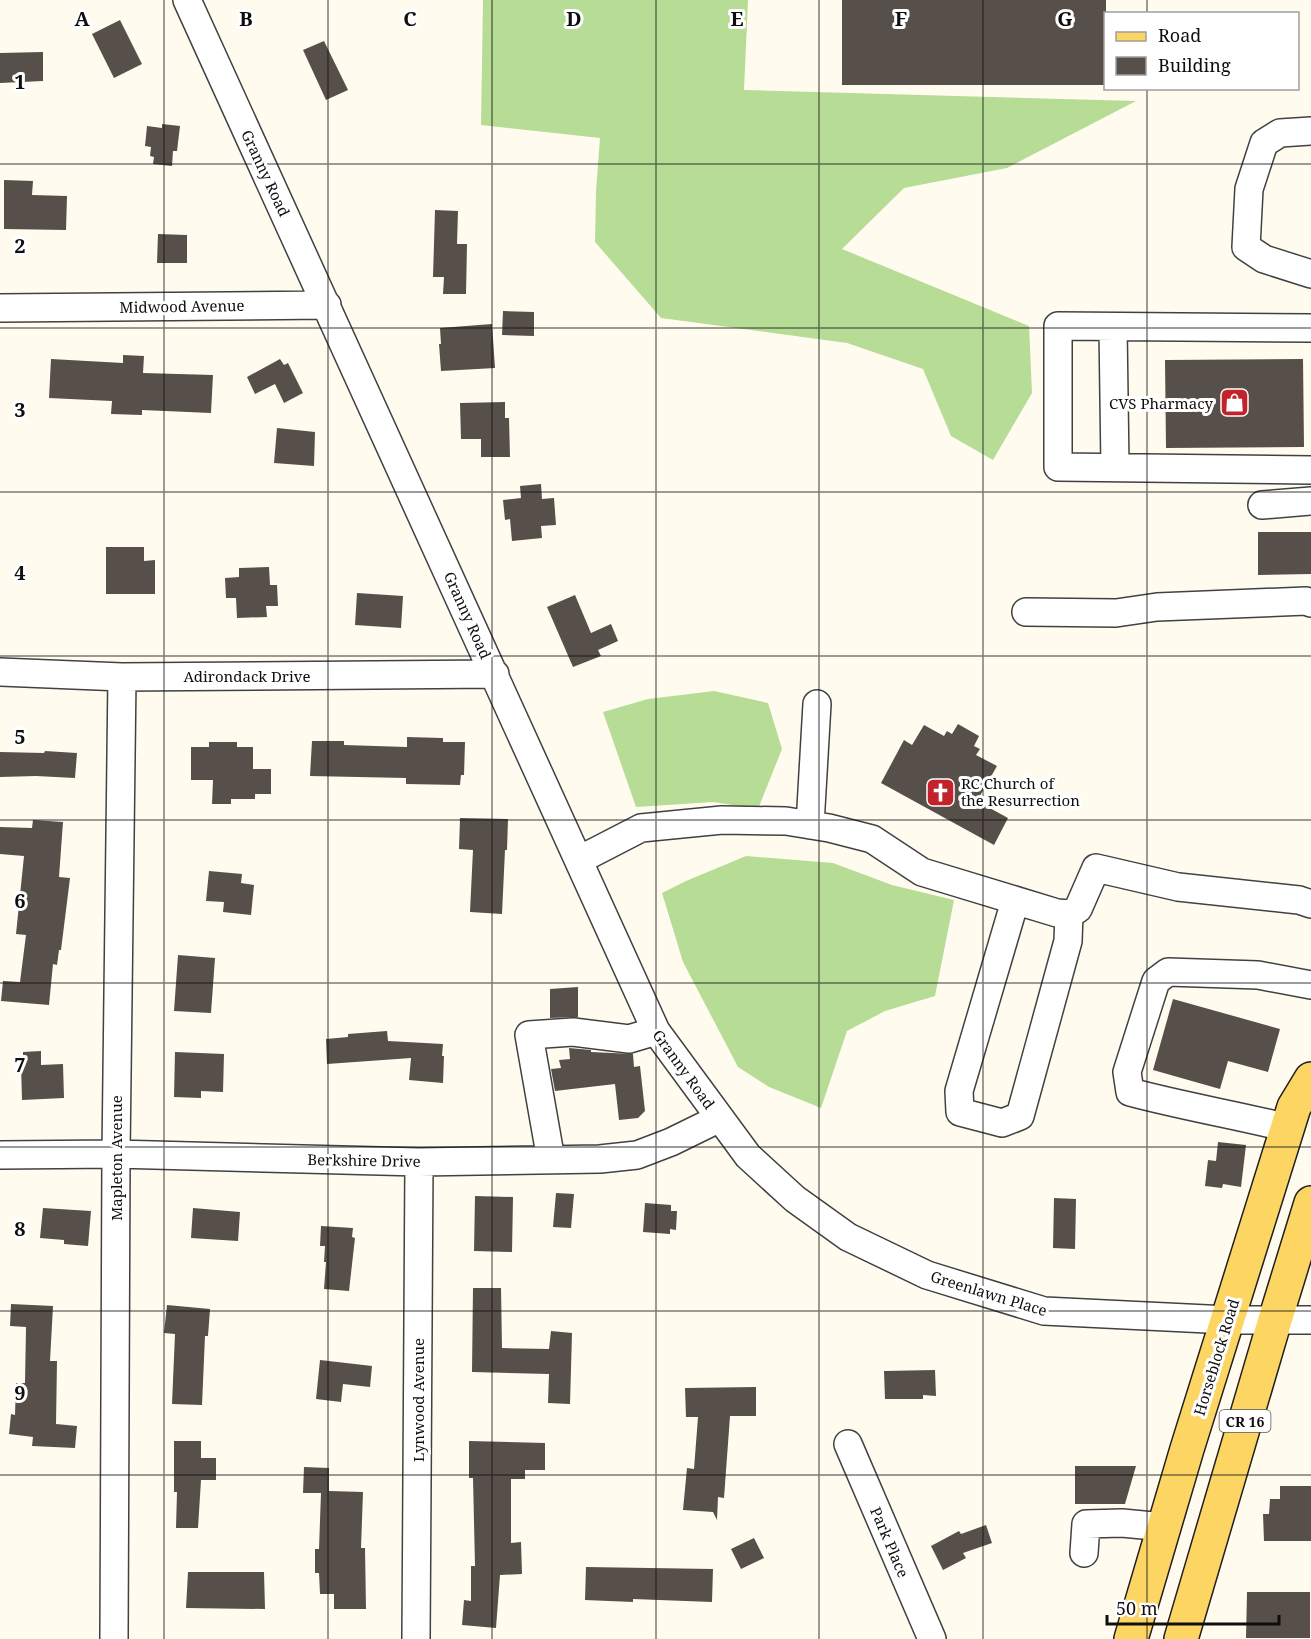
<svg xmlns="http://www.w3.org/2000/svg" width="1311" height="1639" font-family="'Noto Serif',serif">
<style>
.forest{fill:#b7dc96}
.building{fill:#574f4a}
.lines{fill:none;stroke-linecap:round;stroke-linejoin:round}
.minor-casing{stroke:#414141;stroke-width:30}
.major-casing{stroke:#1f1f1f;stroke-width:36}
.minor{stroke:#fff;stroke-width:27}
.major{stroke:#fcd562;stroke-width:33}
.grid{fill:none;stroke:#0e0e0e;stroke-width:1.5;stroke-opacity:0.55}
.labels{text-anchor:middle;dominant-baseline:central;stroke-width:6;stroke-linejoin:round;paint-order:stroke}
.shield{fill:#fff;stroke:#565656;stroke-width:1.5}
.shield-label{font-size:14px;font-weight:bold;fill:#0e0e0e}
.street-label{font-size:15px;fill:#0e0e0e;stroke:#fff}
.poi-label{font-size:15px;fill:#0e0e0e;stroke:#fff;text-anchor:end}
.grid-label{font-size:20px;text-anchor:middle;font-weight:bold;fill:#0e0e0e;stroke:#fff;stroke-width:6;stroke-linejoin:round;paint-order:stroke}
</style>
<rect width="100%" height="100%" fill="#fffcef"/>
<!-- forest -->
<path class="forest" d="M483 0H748L744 90 1136 101 1007 168 904 188 842 249 1029 326 1032 393 993 460 951 436 923 369 847 343 661 318 595 242 596 191 600 138 481 125Z
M714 691 768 703 782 749 758 809 713 802 636 807 603 712 648 699Z
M746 856 833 863 892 885 954 900 935 996 885 1011 847 1031 821 1108 769 1087 738 1067 683 962 662 893 686 881Z"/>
<!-- building -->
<path class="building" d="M842 0H1106V85H842Z
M120 20 142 64 114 78 92 34Z
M324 41 348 90 326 100 303 50Z
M43 52V81L0 83V53Z
M162 124 180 126 177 151H173L172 166 153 164 154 157 150 156 151 147 145 146 147 126 162 128Z
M4 180 33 181 32 195 67 196 66 230 4 229Z
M435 210 458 211 457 244H467L466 294H443L444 277H433Z
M158 234 187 235V263H157Z
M503 311 534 312V336L502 335Z
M492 324 495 368 441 371 439 344H441L440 328Z
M123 355 144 356 143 373 213 375 211 413 142 410V415L111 414 112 401 49 398 51 359 123 363Z
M280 359 284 365 288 363 303 393 284 403 275 384 255 394 247 377Z
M1303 359 1304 447 1166 448 1165 360Z
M505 402V418H509L510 457H481V439H461L460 403Z
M277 428 315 432 314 466 274 463Z
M541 484 542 499 554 498 556 525 541 526 542 538 512 541 510 519 505 520 503 500 521 498 520 486Z
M1258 532H1311V574L1258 575Z
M106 547H144V561L155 560V594H106Z
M269 567 270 585H277L278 606H266L267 617 237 618 236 598H226L225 578 239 577V568Z
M357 593 403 596 401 628 355 625Z
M575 595 591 633 611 624 618 641 598 650 601 656 573 667 547 607Z
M958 724 979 736 974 746 980 749 976 755 997 766 977 801 1008 818 994 845 881 783 904 740 912 745 924 725 944 736 947 731 952 734Z
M407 737 443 738V742H465L464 775H461L460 785 406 784V778L310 776 312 741H344V745L407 747Z
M209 742H237V747H253V769H271V794H255V799H231V804H212L213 780H191V747H209Z
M45 751 77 753 75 778 36 776 0 777V752L44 753Z
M460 818 508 819 507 850H505L502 914 470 912 473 850 459 849Z
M33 820 63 822 59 877 70 878 61 950H59L57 965 53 964 49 1005 1 1001 3 981 20 982 26 935 16 934 24 856 0 854V827L32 828Z
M209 871 242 874 241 883 254 885 251 915 223 912 224 902 206 901Z
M178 955 215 958 211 1013 174 1011Z
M578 987V1017L550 1018V989Z
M1173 999 1280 1029 1268 1072 1228 1061 1220 1089 1153 1070Z
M387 1031 388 1041 443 1044 442 1056H444L443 1083 409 1080 411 1058 327 1064 326 1039 348 1037V1034Z
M569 1048 591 1050V1052L633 1054 634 1067 640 1066 645 1111 638 1118 619 1120 615 1084 555 1091 551 1069 561 1068 559 1060 570 1059Z
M41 1051V1065L63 1064 64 1098 22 1100 21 1064H23V1052Z
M175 1052 224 1054 223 1092 201 1091V1098L174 1097Z
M1218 1142 1246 1145 1241 1187 1223 1184 1222 1188 1205 1186 1208 1160 1216 1161Z
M556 1193 574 1194 571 1228 553 1227Z
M475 1196 513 1197 512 1252 474 1251Z
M1054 1198 1076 1199 1075 1249 1053 1248Z
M645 1203 671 1205V1211H677L676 1230 670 1229V1234L643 1232Z
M43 1208 91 1211 88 1246 64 1244V1240L40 1238Z
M193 1208 240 1212 238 1241 191 1238Z
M321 1226 353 1228 352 1237 355 1238 349 1291 324 1289 326 1262H324L325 1246H320Z
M473 1288H501L502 1348 549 1349 551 1331 572 1333 570 1404 548 1403 549 1374 472 1372Z
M11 1304 53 1306 50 1361H57L56 1424 77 1426 75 1448 32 1446 33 1437 9 1434 11 1414 15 1415 16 1383H25L26 1327 10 1326Z
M167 1305 210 1309 208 1336H205L202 1405 172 1404 175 1334 164 1333Z
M320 1360 372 1366 370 1387 343 1384 341 1402 316 1399Z
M935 1370 936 1396 923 1395V1399H885L884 1371Z
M756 1387V1416H730L724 1498 718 1497 717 1520 713 1512 683 1510 687 1468 694 1469 698 1417H686L685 1388Z
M174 1441H201V1458H216V1480H201L198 1528H176L177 1492H174Z
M469 1441 545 1443V1470H525V1479H511V1543L521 1542 522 1574 500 1575 496 1628 462 1625 464 1600 471 1601V1566H475L473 1478H469Z
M1075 1466H1136L1125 1504H1075Z
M304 1467 329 1468V1491L363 1492 361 1548H365L366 1609H334V1594H320L319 1573H315V1549H319L321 1493H303Z
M1280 1486H1311V1541H1264L1263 1514H1269L1270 1499H1280Z
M986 1525 992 1543 963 1553 966 1558 943 1570 931 1546 959 1531 961 1534Z
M754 1538 764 1558 741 1569 731 1549Z
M586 1567 713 1569 712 1602 633 1599V1602L585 1600Z
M188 1572H264L265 1609 186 1608Z
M1247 1592H1310V1638H1246Z"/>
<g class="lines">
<defs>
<path id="minor" d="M187 0 656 1031 748 1156 795 1199 848 1237 927 1275 1044 1311 1228 1320H1311
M1311 131 1280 133 1264 143 1249 189 1246 247 1264 259 1311 274
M0 308 327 305
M1113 327 1115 467
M1311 328 1058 326V467L1311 470
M1262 505 1311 501
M1026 612 1116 613 1157 607 1306 601 1311 603
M0 672 122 677 495 674
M810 825 817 704
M579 860 641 828 722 820 786 821 829 828 872 839 922 872 1057 913 1069 914 1078 909 1096 868 1178 887 1299 900 1311 904
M1015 901 959 1091 960 1112 1002 1123 1020 1116 1068 941 1069 914
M1288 1128C1236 1115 1182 1106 1130 1092L1127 1072 1156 981 1168 972 1258 975 1311 985
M0 1155 116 1154 419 1162 600 1159 637 1155 671 1142 720 1118
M551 1160 529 1035 573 1032 629 1039 656 1031
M848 1444 932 1639
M1084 1553 1086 1524 1122 1523 1164 1527
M114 1639 116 1154 122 677
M416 1639 419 1162"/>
<path id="major" d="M1131 1639 1187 1449 1294 1107 1311 1079
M1181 1639 1275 1320 1311 1203"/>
</defs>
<!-- minor casing -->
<use href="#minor" class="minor-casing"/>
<!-- major casing -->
<use href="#major" class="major-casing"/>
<!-- minor -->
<use href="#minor" class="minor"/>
<!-- major -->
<use href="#major" class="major"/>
</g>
<!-- grid -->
<path class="grid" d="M164 0V1639M328 0V1639M492 0V1639M656 0V1639M819 0V1639M983 0V1639M1147 0V14M1147 88V1639M0 164H1311M0 328H1311M0 492H1311M0 656H1311M0 820H1311M0 983H1311M0 1147H1311M0 1311H1311M0 1475H1311"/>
<!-- icons -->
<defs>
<symbol id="shop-square" viewBox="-11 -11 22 22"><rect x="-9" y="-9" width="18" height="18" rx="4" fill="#c3222b" stroke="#fff"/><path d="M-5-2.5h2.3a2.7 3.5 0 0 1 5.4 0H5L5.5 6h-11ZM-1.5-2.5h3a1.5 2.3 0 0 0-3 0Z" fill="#fff"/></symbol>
<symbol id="church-square" viewBox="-11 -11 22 22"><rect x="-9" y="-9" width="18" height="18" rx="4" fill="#c3222b" stroke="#fff"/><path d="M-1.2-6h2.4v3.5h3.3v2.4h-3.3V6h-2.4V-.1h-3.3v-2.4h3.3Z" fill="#fff"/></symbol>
</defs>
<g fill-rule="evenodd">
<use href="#shop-square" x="1218" y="386" width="33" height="33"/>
<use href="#church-square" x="924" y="776" width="33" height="33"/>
</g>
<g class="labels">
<!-- shield labels -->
<rect class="shield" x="1219.5" y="1410" width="51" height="22" rx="4.5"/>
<g class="shield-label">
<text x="1245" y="1421">CR 16</text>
</g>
<!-- street labels -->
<g class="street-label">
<text transform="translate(266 173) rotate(65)">Granny Road</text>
<text transform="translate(182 306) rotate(-1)">Midwood Avenue</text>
<text transform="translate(468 615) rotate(66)">Granny Road</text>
<text x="247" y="676">Adirondack Drive</text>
<text transform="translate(684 1069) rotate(54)">Granny Road</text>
<text transform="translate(116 1158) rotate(-90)">Mapleton Avenue</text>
<text transform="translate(364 1160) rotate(1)">Berkshire Drive</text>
<text transform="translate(989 1293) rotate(17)">Greenlawn Place</text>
<text transform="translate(1216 1357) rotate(-73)">Horseblock Road</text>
<text transform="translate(418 1400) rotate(-90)">Lynwood Avenue</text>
<text transform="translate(890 1542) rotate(67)">Park Place</text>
</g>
<!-- poi labels -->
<g class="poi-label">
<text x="1213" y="403">CVS Pharmacy</text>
<text x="961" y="783" text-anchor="start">RC Church of<tspan x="961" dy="17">the Resurrection</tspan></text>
</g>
</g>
<g class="grid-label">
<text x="82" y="26">A</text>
<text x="246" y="26">B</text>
<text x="410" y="26">C</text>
<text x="574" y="26">D</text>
<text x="737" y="26">E</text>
<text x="901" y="26">F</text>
<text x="1065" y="26">G</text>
<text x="20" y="89">1</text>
<text x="20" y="253">2</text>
<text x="20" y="417">3</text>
<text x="20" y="580">4</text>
<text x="20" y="744">5</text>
<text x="20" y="908">6</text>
<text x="20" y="1072">7</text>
<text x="20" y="1236">8</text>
<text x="20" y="1400">9</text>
</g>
<!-- legend -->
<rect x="1104" y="12" width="195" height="78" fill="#ffffff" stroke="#9f9f9f" stroke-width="1.5"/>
<rect x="1116" y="32" width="30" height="9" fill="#fcd562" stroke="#9f9f9f" stroke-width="1.5"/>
<text x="1158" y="42" font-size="18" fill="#0e0e0e">Road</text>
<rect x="1116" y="57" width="30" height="18" fill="#574f4a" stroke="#9f9f9f" stroke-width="1.5"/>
<text x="1158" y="72" font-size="18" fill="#0e0e0e">Building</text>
<!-- scale -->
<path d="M1107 1615v9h172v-9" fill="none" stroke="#0e0e0e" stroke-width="3"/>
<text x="1116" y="1615" font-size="18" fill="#0e0e0e" stroke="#ffffff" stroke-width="4.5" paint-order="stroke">50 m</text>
</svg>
